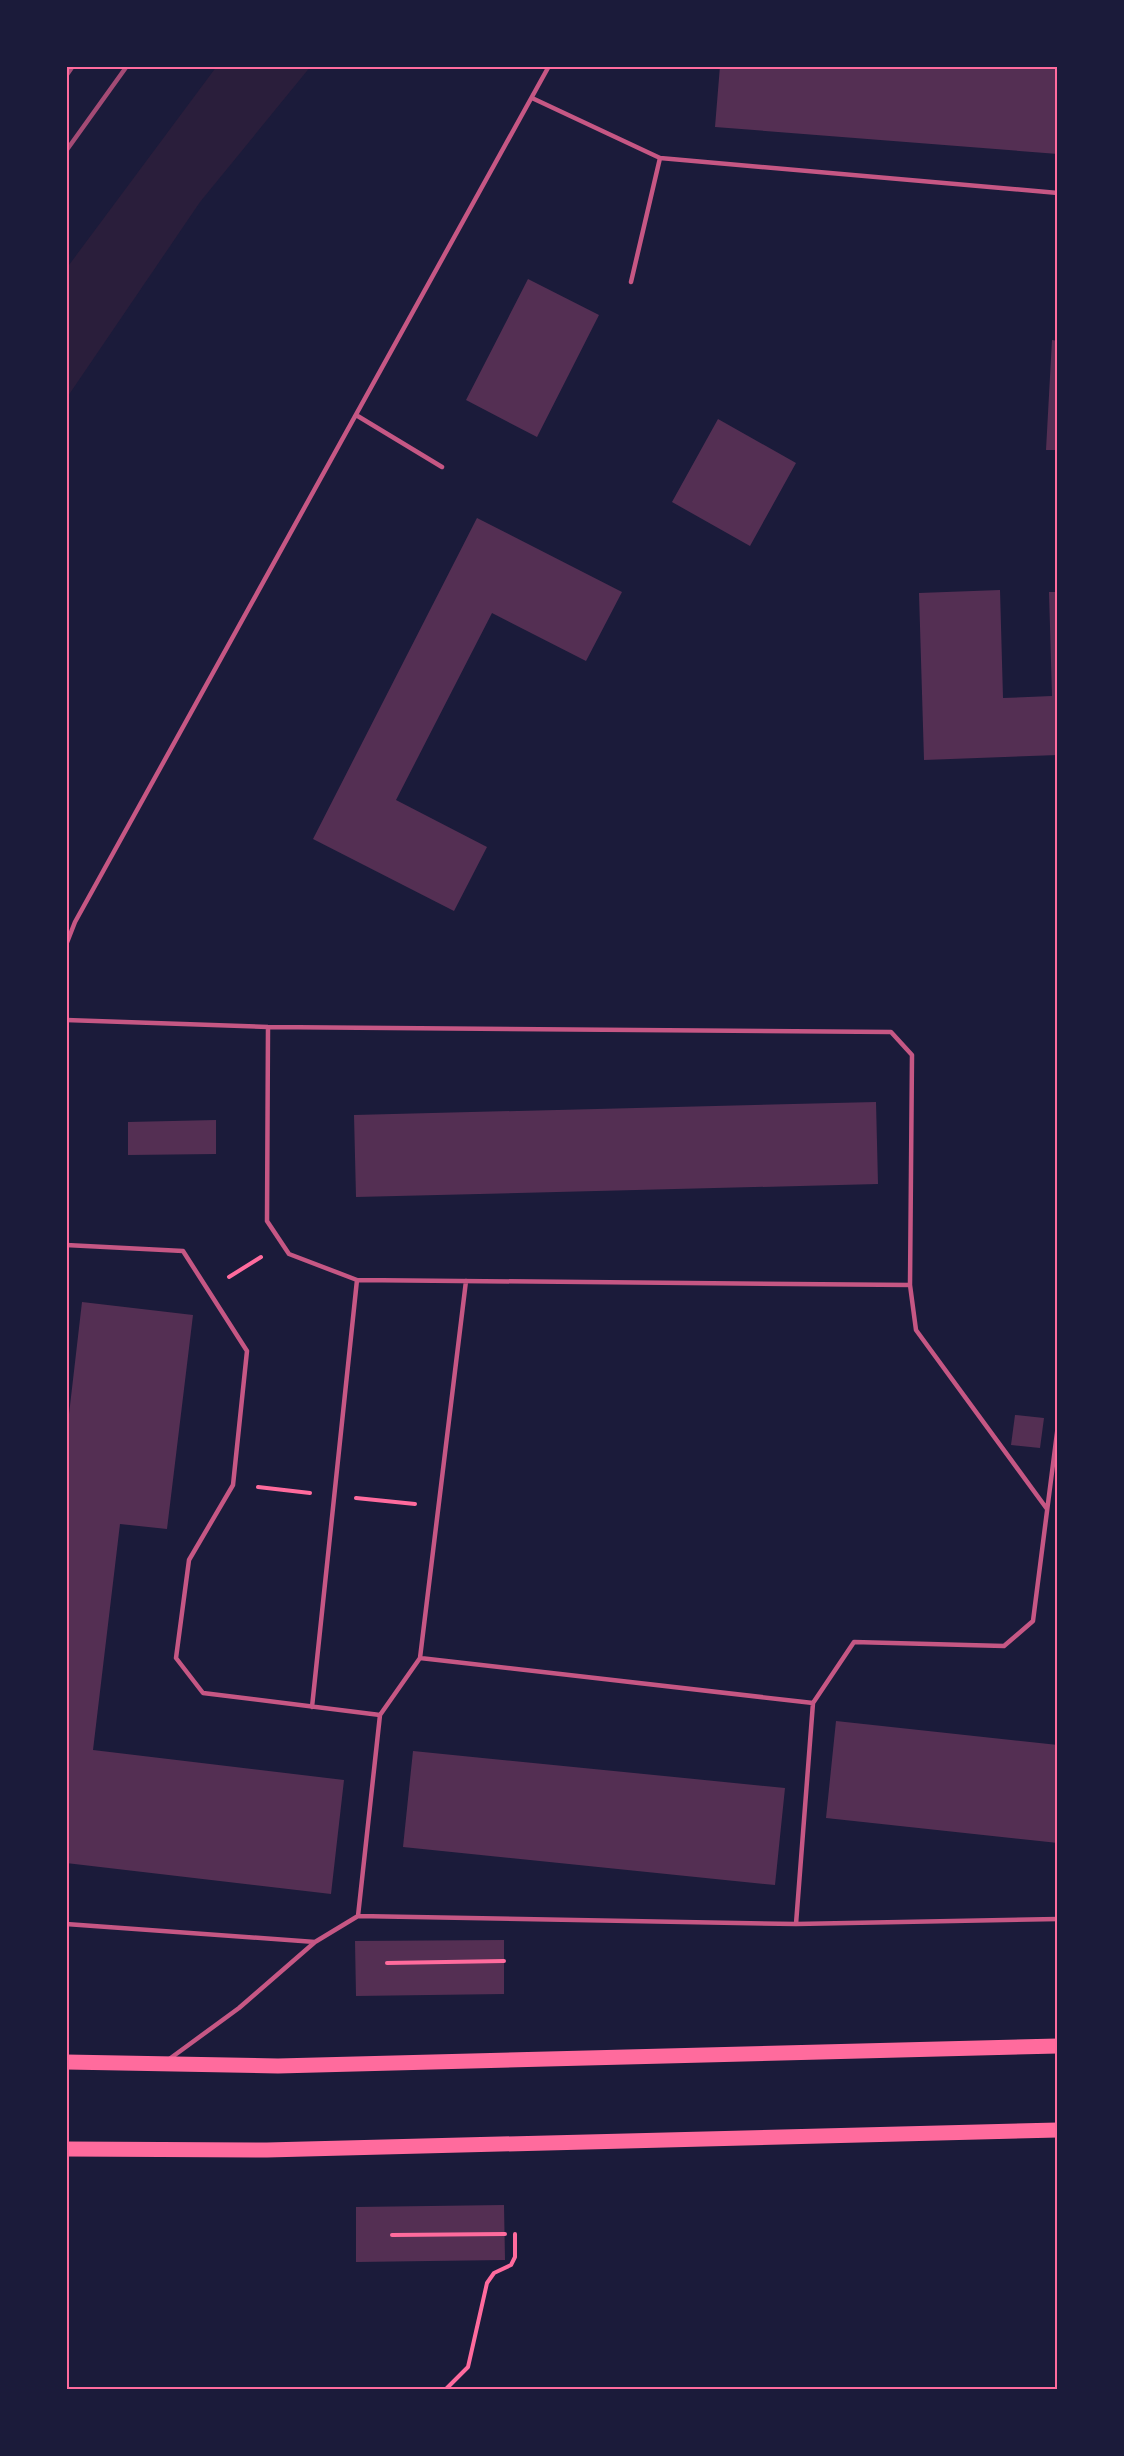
<svg xmlns="http://www.w3.org/2000/svg" width="1124" height="2456" font-family="'Roboto Condensed',sans-serif">
<style>
.green{fill:#2a1e3b}
.building{fill:#542f53}
.lines{fill:none;stroke-linecap:round;stroke-linejoin:round}
.path{stroke:#ff6b9d;stroke-width:4}
.service{stroke:#c65784;stroke-width:4.5}
.primary{stroke:#ff6b9d;stroke-width:15}
.rail{stroke:#a44b75;stroke-width:4.5}
.neatline{fill:none;stroke:#ff6b9d;stroke-width:2}
</style>
<rect width="100%" height="100%" fill="#1b1b3a"/>
<!-- green -->
<path class="green" d="M217 66H311L200 202 66 399V269Z"/>
<!-- building -->
<path class="building" d="M720 66H1058V154L715 127Z
M528 279 599 315 537 437 466 400Z
M1052 340 1058 341V450H1046Z
M718 419 796 463 750 546 672 502Z
M477 518 622 592 586 661 492 613 396 800 487 847 454 911 313 839Z
M1000 590 1003 698 1052 696 1049 592H1058V755L924 760 919 593Z
M876 1102 878 1184 356 1197 354 1115Z
M216 1120V1154L128 1155V1122Z
M82 1302 193 1315 167 1529 120 1524 93 1750 344 1780 331 1894 66 1863V1440Z
M1015 1415 1044 1418 1040 1448 1011 1445Z
M836 1721 1058 1745V1843L826 1818Z
M413 1751 785 1788 775 1885 403 1847Z
M504 1940V1994L356 1996 355 1941Z
M504 2205 505 2260 356 2262V2207Z"/>
<g class="lines">
<!-- path -->
<path class="path" d="M229 1277 261 1257
M258 1487 310 1493
M356 1498 415 1504
M387 1963 504 1961
M392 2235 505 2234
M445 2390 468 2367 487 2283 494 2273 511 2265 515 2257V2234"/>
<!-- service -->
<path class="service" d="M532 98 660 158 1058 193
M631 282 660 158
M356 415 442 467
M66 945 75 922 549 66
M66 1020 268 1027 891 1032 912 1055 910 1285 916 1330 1047 1509
M268 1027 267 1221 289 1254 357 1280 910 1285
M66 1245 183 1251 247 1351 233 1485 189 1560 176 1658 203 1693 380 1715
M420 1658 466 1281
M312 1707 357 1280
M358 1916 380 1715 420 1658 813 1703
M66 1924 315 1942
M796 1924 813 1703 854 1642 1004 1646 1033 1621 1058 1425
M168 2060 239 2008 315 1942 358 1916 796 1924 1058 1919"/>
<!-- primary -->
<path class="primary" d="M66 2062 278 2066 1058 2046
M66 2149 267 2150 1058 2130"/>
<!-- rail -->
<path class="rail" d="M66 76 73 66
M66 151 127 66"/>
</g>
<!-- border -->
<rect width="1124" height="2456" fill="none" stroke="#1b1b3a" stroke-width="135"/>
<rect x="68" y="68" width="988" height="2320" class="neatline"/>
</svg>
